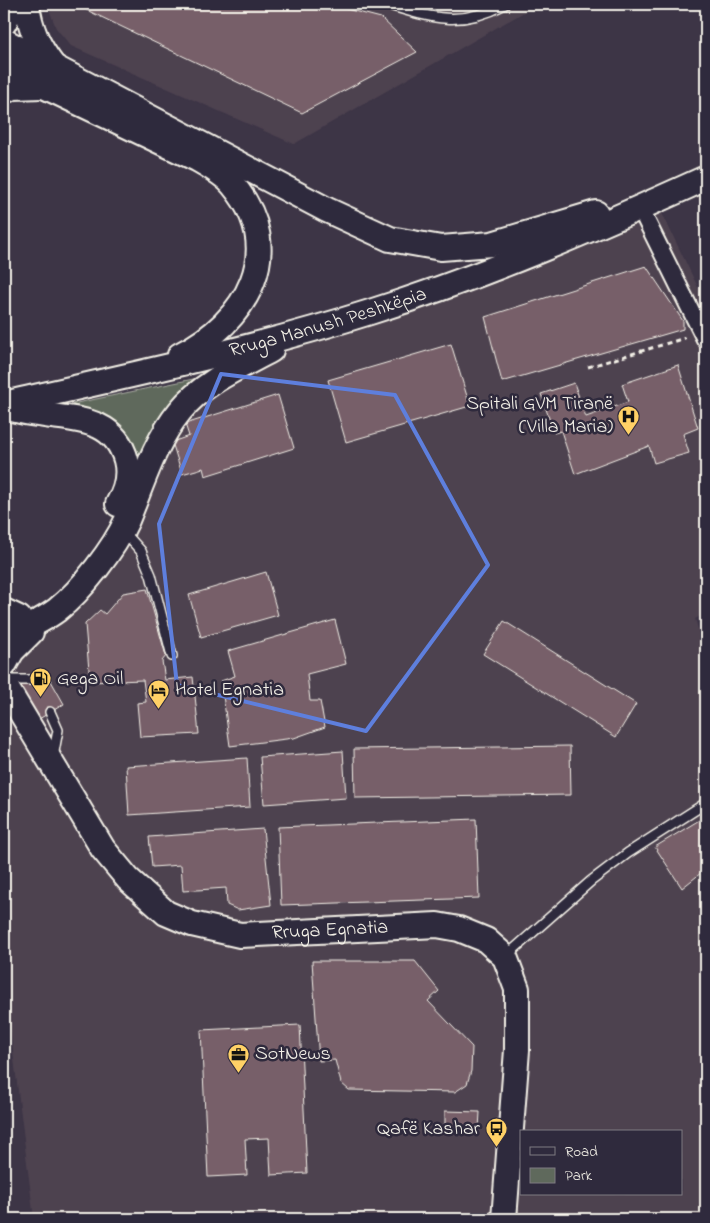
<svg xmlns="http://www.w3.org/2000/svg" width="710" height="1223" font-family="'Indie Flower',sans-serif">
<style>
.built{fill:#4e4250;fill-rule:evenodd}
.green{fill:#5f695c;stroke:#aaada2}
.building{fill:#775f69;stroke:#f4f1e8}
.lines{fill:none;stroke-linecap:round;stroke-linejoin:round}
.lane-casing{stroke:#f4f1e8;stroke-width:12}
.street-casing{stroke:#f4f1e8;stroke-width:20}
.secondary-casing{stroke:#f4f1e8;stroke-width:28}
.path{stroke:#f4f1e8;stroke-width:3;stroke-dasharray:5 4;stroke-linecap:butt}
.lane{stroke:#2f2a3d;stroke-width:9}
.street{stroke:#2f2a3d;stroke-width:16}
.secondary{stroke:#2f2a3d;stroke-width:24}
.marked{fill:none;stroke:#5e7fdd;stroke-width:4;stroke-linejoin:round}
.labels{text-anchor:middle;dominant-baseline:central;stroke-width:5;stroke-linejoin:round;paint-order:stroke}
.street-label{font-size:20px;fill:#f4f1e8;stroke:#2f2a3d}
.poi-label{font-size:20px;fill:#f4f1e8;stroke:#2f2a3d;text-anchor:start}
</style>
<rect width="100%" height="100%" fill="#3d3546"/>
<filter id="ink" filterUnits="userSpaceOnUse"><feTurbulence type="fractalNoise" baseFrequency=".02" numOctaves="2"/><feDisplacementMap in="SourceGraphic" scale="10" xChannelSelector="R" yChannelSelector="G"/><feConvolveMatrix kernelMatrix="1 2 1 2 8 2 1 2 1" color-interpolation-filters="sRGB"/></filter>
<g filter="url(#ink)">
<!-- built -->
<path class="built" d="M47 4H538L294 144 71 46 56 28Z
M656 201 706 304V613L695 619 706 655V1219H34L4 979V665L73 594 155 450 238 367ZM521 1132H681V1194H521Z"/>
<!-- green -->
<path class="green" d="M203 377 141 454H138C122 429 99 414 72 404Z"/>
<!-- building -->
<path class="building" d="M74 4H327L381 18 417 52 302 113Z
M646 266 683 321V329L502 382 485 317Z
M451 344 470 406 346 442 328 380Z
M678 365 698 428 683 434 689 453 654 463 649 446 575 474 561 431 554 433 541 394 574 383 586 417 628 402 622 384Z
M278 395 294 448 205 476 203 468 182 474 172 442 189 436 185 424Z
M266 572 278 615 201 637 189 595Z
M147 589 166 656 162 661 165 680 193 677 199 734 140 737 137 703 146 702 143 680 90 682 85 624 100 610 105 614 123 593Z
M335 620 346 664 307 674 310 701H320L325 727 294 738 230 746 221 681 235 676 228 651Z
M504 621 636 704 616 737 483 654Z
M46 672 64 704 39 719 20 687Z
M570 746 571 795 355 798 354 749Z
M343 751 346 798 264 804 260 757Z
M247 758 250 807 129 815 126 766Z
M706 816V869L682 888 655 847Z
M476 819 479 898 281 905 278 827Z
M263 829 271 905 238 910 227 905 226 888 183 891 181 865 152 867 149 837Z
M312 961H415L439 991 428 1001 472 1047 471 1071 467 1084 455 1092 349 1090 341 1083 335 1060 319 1061Z
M300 1025 307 1173 271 1175 269 1138 245 1139 247 1175 208 1177 201 1030Z
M445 1111 480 1112 479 1129 445 1128Z"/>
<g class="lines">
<defs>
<path id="lane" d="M386 4C431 18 461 28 505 4
M124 532 141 551 151 575 172 656
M6 680H33
M50 712 58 730 53 757
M505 957 591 881 628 853 706 803"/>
<path id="street" d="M640 208 705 339"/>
<g id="secondary">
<path d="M27 4C30 29 38 46 53 66"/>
<path d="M4 23 14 4"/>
<path d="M4 41 327 210 390 239 441 248 492 244 596 213"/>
<path d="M4 67 197 159C209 166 224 174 233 185 288 250 247 322 180 355"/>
<path d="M4 91 14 87 41 86"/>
<path id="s1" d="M4 404C126 376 250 350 370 312 485 276 596 228 706 178"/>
<path d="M4 407C15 410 26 413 38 414 72 420 114 416 126 460 130 476 126 490 118 504"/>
<path d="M4 611 19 618"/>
<path d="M4 639C22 630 41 622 57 610 82 590 114 549 127 520 143 482 154 443 180 411 203 382 240 367 271 350"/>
<path d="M4 665 12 651 31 632"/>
<path id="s2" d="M4 684 103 849 128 879 166 913 192 924 240 935 437 925 459 929 486 940 505 957 517 989V1050L504 1219"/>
</g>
</defs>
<!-- lane casing -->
<use href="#lane" class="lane-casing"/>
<!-- street casing -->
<use href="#street" class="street-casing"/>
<!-- secondary casing -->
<use href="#secondary" class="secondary-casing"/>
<!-- path -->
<path class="path" d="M588 367 685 338"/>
<!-- lane -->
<use href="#lane" class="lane"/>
<!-- street -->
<use href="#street" class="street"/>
<!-- secondary -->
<use href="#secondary" class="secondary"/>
</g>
</g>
<!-- marked area -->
<path class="marked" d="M221 374 395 395 488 565 366 731 177 685 159 524Z"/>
<!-- icons -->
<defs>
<symbol id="hospital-pin" viewBox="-11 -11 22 30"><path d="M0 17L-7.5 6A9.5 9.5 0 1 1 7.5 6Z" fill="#ffd166" stroke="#2f2a3d"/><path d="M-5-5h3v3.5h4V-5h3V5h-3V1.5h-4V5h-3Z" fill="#111"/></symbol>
<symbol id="fuel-pin" viewBox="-11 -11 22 30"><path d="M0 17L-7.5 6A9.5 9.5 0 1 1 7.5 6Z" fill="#ffd166" stroke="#2f2a3d"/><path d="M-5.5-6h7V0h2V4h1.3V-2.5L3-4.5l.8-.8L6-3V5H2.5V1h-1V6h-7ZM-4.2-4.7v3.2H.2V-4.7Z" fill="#111"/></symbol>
<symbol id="hotel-pin" viewBox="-11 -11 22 30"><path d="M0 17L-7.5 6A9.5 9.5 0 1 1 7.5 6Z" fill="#ffd166" stroke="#2f2a3d"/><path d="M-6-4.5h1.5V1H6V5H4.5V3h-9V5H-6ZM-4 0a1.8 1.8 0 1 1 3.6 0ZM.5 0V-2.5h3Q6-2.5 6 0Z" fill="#111"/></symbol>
<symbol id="office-pin" viewBox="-11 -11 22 30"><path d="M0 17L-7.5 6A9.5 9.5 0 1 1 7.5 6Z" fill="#ffd166" stroke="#2f2a3d"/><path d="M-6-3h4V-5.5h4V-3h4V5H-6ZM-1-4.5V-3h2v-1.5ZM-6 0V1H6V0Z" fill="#111"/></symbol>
<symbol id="bus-pin" viewBox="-11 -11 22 30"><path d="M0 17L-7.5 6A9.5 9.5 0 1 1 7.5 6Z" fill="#ffd166" stroke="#2f2a3d"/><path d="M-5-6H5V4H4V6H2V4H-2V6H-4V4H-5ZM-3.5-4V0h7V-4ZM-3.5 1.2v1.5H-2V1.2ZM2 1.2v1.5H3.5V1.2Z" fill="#111"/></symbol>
</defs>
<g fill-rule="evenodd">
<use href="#hospital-pin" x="616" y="404" width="25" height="34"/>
<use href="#fuel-pin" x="28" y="666" width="25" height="34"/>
<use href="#hotel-pin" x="146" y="678" width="25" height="34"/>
<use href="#office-pin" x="226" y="1042" width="25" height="34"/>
<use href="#bus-pin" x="484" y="1116" width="25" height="34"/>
</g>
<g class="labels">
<!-- street labels -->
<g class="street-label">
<text stroke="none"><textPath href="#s1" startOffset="334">Rruga Manush Peshkëpia</textPath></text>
<text stroke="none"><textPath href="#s2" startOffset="450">Rruga Egnatia</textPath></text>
</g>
<!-- poi labels -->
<g class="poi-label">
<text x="613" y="404" text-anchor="end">Spitali GVM Tiranë<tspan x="613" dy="23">(Villa Maria)</tspan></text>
<text x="57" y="679">Gega Oil</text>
<text x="175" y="690">Hotel Egnatia</text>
<text x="255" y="1054">SotNews</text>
<text x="480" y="1129" text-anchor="end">Qafë Kashar</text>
</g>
</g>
<!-- margin -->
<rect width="710" height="1223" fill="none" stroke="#2f2a3d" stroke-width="20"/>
<rect x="10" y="10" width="690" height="1203" fill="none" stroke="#f4f1e8" stroke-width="2" filter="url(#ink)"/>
<!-- legend -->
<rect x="520" y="1130" width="162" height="65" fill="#2f2a3d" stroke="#7e7a81"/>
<rect x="530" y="1147" width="25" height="8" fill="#2f2a3d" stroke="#7e7a81"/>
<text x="565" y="1156" font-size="15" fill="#f4f1e8">Road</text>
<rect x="530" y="1168" width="25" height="15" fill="#5f695c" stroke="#7e7a81"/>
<text x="565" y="1180" font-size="15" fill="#f4f1e8">Park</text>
</svg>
